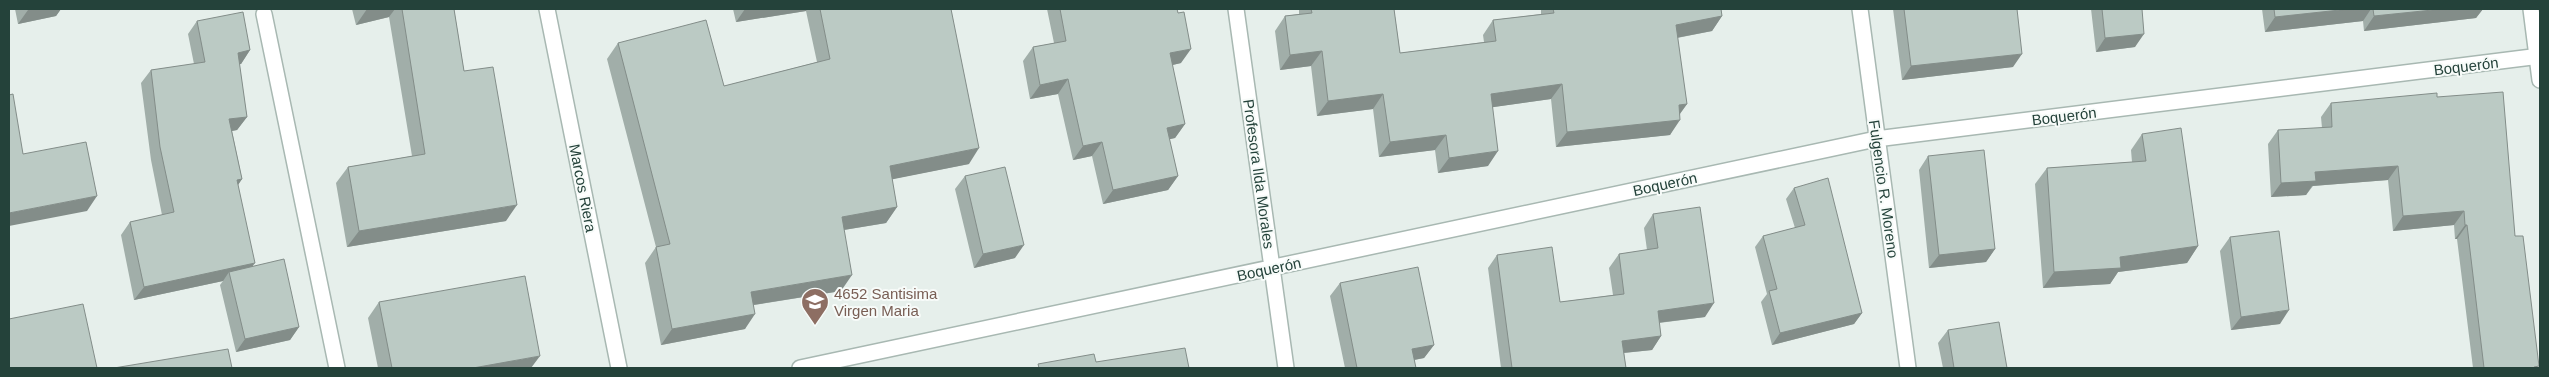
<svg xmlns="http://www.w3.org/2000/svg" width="2549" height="377" font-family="Helvetica,sans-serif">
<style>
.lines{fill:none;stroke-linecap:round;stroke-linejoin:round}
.minor-casing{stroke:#a8b8b2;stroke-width:18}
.tertiary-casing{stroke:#a8b8b2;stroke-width:18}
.minor{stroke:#fff;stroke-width:15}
.tertiary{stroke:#fff;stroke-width:15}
.wall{fill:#a1aea9}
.shaded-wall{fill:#838d89}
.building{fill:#bbcac4;stroke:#838d89}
.labels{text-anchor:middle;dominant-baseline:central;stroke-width:4;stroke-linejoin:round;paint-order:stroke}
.street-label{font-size:15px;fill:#24423a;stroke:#f7fbf9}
.education-label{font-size:15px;fill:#785e54;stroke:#f7fbf9;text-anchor:start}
</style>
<rect width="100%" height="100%" fill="#e6efeb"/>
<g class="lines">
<defs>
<path id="minor" d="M547 9 619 368
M1236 9 1286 368
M1860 9 1908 368
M264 14 337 368
M800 368 1876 139 2540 56"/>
<path id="tertiary" d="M2531 9 2540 80"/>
</defs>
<!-- minor casing -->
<use href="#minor" class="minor-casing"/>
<!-- tertiary casing -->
<use href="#tertiary" class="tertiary-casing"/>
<!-- minor -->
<use href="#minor" class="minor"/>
<!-- tertiary -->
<use href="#tertiary" class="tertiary"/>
</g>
<!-- wall -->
<path class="wall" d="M15 9H61L56 16 18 24Z
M352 9H454L464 71 506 221 347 247 336 183 348 167 412 156 389 17 356 25Z
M733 9H951L969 164 892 179 897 207 886 223 844 230 841 291 754 305 745 329 661 345 645 263 656 247 607 59 618 43 724 86 817 62 806 11 736 22Z
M1047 9H1177L1181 63 1172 65 1185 124 1175 138 1169 139 1178 176 1168 190 1103 204 1092 156 1073 160 1058 94 1030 99 1023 61 1033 47 1054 43Z
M1299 9H1394L1400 53 1484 42 1483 35 1493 20 1541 14V9H1721L1722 16 1712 31 1677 38 1687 104 1680 114 1670 135 1556 147 1551 99 1493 107 1488 166 1438 173 1435 150 1379 157 1373 109 1317 116 1311 66 1280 70 1275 31 1285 16 1299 14Z
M1893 9H2017L2013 67 1902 80Z
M2091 9H2142L2135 47 2096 52Z
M2262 9H2483L2476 18 2364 31 2363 21 2265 32Z
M197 21 250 50 241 64H239L247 117 237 130 232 131 242 179 238 185 252 267 299 327 290 340 236 352 220 285 223 281 134 300 121 235 130 222 162 215 151 160 141 83 151 70 194 64 188 34Z
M2437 97 2515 236 2537 368H2473L2457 239H2455L2454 225 2393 231 2388 180 2313 186 2306 195 2271 197 2268 144 2278 130 2322 128 2321 117 2331 103Z
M2142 134 2198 246 2187 263 2118 272 2110 284 2043 288 2035 184 2047 168 2132 162 2131 150Z
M1928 156 1995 249 1986 262 1929 268 1919 170Z
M965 176 1015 258 974 268 955 189Z
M1794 188 1862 313 1854 324 1772 345 1761 302 1767 294 1755 247 1763 236 1795 228 1786 199Z
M1653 214 1705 317 1659 323 1661 336 1652 350 1624 353 1626 368H1501L1488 268 1497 255 1560 302 1613 295 1609 268 1619 254 1647 250 1644 228Z
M2230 237 2280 324 2231 330 2220 251Z
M1340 283 1434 345 1424 358 1414 360 1416 368H1345L1330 296Z
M379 302 531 368H378L368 318Z
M1948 330 2007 368H1943L1938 343Z"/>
<!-- shaded-wall -->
<path class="shaded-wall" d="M34 9H61L56 16 18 24 28 10Z
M367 9H395L389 17 356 25Z
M745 9H807L806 11 736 22Z
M2349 9H2371L2363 21 2265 32 2275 17Z
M2442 9H2483L2476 18 2364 31 2374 16Z
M1722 16 1712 31 1665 40 1676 25Z
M2144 34 2135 47 2096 52 2105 38Z
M1191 49 1181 63 1160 68 1170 53Z
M250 50 241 64 228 66 238 53Z
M1322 51 1311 66 1280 70 1290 55Z
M2022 54 2013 67 1902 80 1911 66Z
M1068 79 1058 94 1030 99 1040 85Z
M1562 84 1551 99 1480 109 1491 94Z
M1383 94 1373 109 1317 116 1328 101Z
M1687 104 1676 119 1679 105Z
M247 117 237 130 220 133 229 119Z
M1680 120 1670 135 1556 147 1567 132Z
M1185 124 1175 138 1157 142 1167 128Z
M1446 135 1435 150 1379 157 1390 142Z
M1102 142 1092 156 1073 160 1083 146Z
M979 148 969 164 879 182 890 166Z
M1498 151 1488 166 1438 173 1449 158Z
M2398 166 2388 180 2312 186 2306 195 2271 197 2281 183 2315 172Z
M1178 176 1168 190 1103 204 1113 190Z
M242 179 233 192 237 180Z
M97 196 87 211 9 226V213Z
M517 205 506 221 347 247 359 231Z
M897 207 886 223 831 232 842 217Z
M2464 211 2454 225 2393 231 2403 216Z
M2465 225H2467L2457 239H2455Z
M1024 245 1015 258 974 268 983 254Z
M2198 246 2187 263 2118 272 2110 284 2043 288 2054 272 2120 257Z
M1995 249 1986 262 1929 268 1939 255Z
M255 263 245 276 229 272 223 281 134 300 144 287Z
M852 275 841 291 740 307 751 292Z
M1714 303 1705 317 1648 324 1658 311Z
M2289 310 2280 324 2231 330 2241 317Z
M1862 313 1854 324 1772 345 1780 333Z
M755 314 745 329 661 345 672 329Z
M299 327 290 340 236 352 245 339Z
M1661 336 1652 350 1612 354 1622 341Z
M1434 345 1424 358 1403 362 1412 349Z
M540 356 531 368H473Z"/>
<!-- building -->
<path class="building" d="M402 9H454L464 71 493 67 517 205 359 231 348 167 425 154Z
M820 9H951L979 148 890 166 897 207 842 217 852 275 751 292 755 314 672 329 656 247 670 244 618 43 706 20 724 86 830 59Z
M1060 9H1177L1178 13 1184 12 1191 49 1170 53 1185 124 1167 128 1178 176 1113 190 1102 142 1083 146 1068 79 1040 85 1033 47 1066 41Z
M1311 9H1394L1400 53 1496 41 1493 20 1554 13 1553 9H1721L1722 16 1676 25 1687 104 1679 105 1680 120 1567 132 1562 84 1491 94 1498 151 1449 158 1446 135 1390 142 1383 94 1328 101 1322 51 1290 55 1285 16 1312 13Z
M1904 9H2017L2022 54 1911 66Z
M2102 9H2142L2144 34 2105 38Z
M2274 9H2349L2275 17Z
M2373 9H2442L2374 16Z
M243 12 250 50 238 53 247 117 229 119 242 179 237 180 255 263 144 287 130 222 174 212 160 147 151 70 205 62 197 21Z
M2503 92 2515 236H2523L2539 366 2534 367V368H2484L2467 225H2465L2464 211 2403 216 2398 166 2315 172 2316 181 2281 183 2278 130 2332 127 2331 103 2437 93V97Z
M13 94 23 154 86 142 97 196 9 213V95Z
M2181 128 2198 246 2120 257 2121 268 2054 272 2047 168 2146 161 2142 134Z
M1984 150 1995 249 1939 255 1928 156Z
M1005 167 1024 245 983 254 965 176Z
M1828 178 1862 313 1780 333 1769 291 1777 289 1763 236 1805 225 1794 188Z
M1700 207 1714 303 1658 311 1661 336 1622 341 1626 368H1512L1497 255 1552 247 1560 302 1624 294 1619 254 1658 248 1653 214Z
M2279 231 2289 310 2241 317 2230 237Z
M284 259 299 327 245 339 229 272Z
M1418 267 1434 345 1412 349 1416 368H1357L1340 283Z
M525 276 540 356 473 368H392L379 302Z
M83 304 97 368H9V319Z
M1999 322 2007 368H1954L1948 330Z
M1185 348 1189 368H1039L1038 364 1094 354 1096 362Z
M228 349 232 368H114Z"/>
<!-- icons -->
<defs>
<symbol id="school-pin" viewBox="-11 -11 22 30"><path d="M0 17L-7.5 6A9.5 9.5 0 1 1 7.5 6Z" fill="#8d6e63" stroke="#f7fbf9"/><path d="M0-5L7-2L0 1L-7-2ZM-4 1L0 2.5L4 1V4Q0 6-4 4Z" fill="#fff"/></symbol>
</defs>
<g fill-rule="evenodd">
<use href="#school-pin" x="799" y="286" width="32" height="43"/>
</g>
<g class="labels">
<!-- street labels -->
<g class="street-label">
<text transform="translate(2466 66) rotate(-7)">Boquerón</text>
<text transform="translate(2064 116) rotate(-7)">Boquerón</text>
<text transform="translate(1259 174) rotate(82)">Profesora Ilda Morales</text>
<text transform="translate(1665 184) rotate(-12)">Boquerón</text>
<text transform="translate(583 188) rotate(79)">Marcos Riera</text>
<text transform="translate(1884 189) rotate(82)">Fulgencio R. Moreno</text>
<text transform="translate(1269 269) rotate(-12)">Boquerón</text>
</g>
<!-- education labels -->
<g class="education-label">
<text x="834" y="293">4652 Santisima<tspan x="834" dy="17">Virgen Maria</tspan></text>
</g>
</g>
<!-- border -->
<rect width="2549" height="377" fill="none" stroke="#24423a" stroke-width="20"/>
</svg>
